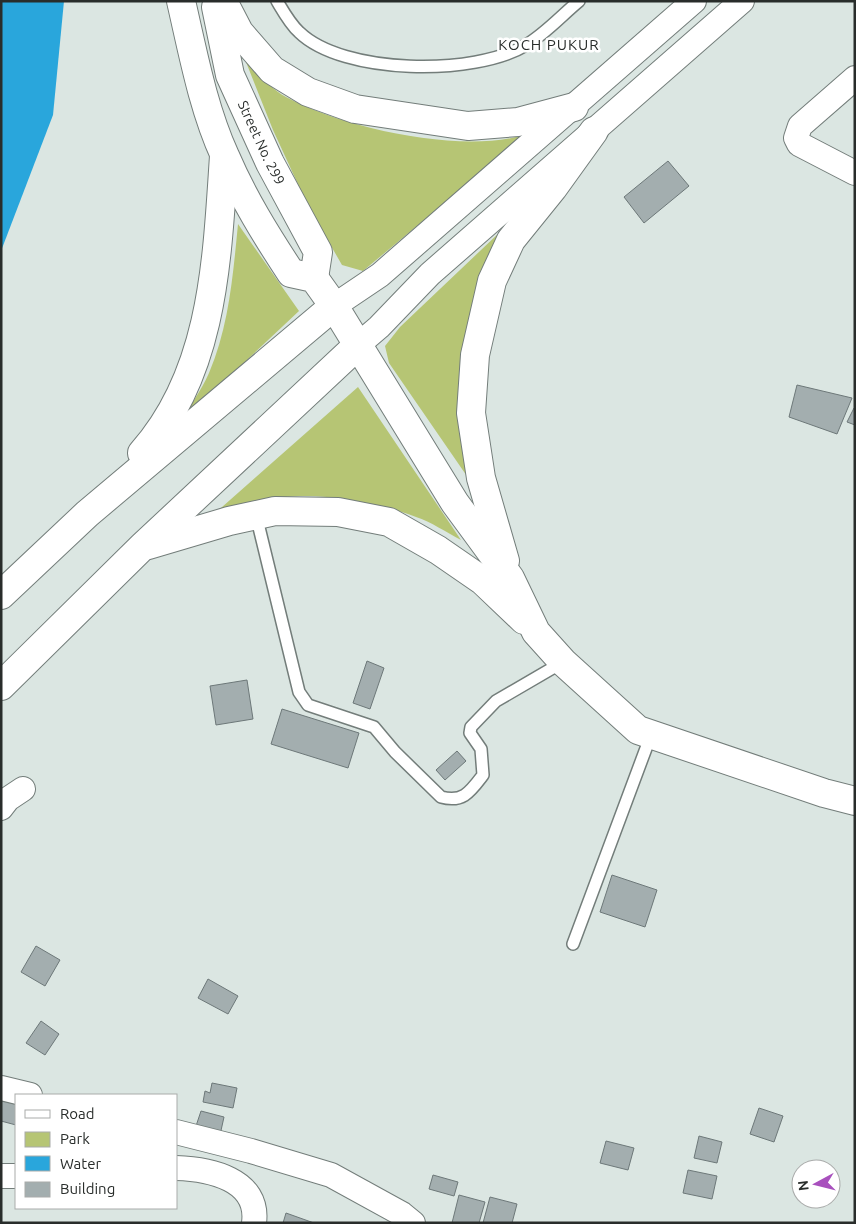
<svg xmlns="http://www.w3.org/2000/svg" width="856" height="1224" font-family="Ubuntu,sans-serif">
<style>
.green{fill:#b6c574}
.water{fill:#29a6dc}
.building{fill:#a3aeaf;stroke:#6d7879}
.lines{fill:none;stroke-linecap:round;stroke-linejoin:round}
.lane-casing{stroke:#737d7a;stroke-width:14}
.street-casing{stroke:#737d7a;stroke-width:26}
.secondary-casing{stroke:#737d7a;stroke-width:30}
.lane{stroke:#fff;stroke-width:11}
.street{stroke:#fff;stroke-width:24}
.secondary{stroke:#fff;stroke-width:28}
.labels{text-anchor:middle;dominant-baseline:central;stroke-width:5;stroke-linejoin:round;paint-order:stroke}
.street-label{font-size:14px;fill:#292d2b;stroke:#fff}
.neighbourhood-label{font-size:15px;letter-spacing:1px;fill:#292d2b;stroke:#fff}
</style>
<rect width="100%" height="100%" fill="#dbe6e2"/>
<!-- green -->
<path class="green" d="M246 62C258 73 271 89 286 97 343 128 464 155 527 134L363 271 342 265 308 206 273 130Z
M521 212 481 295 482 498 389 363 385 346 400 327Z
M238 224 299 311 180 423C189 407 201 391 209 373 229 326 233 275 238 224Z
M358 387 461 540C446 532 431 522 416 517 382 504 336 495 299 496 270 497 241 507 213 515Z"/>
<!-- water -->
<path class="water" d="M1 1H64L53 115 1 251Z"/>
<!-- building -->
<path class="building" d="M668 161 689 186 644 223 624 197Z
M797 385 852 398 837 434 789 417Z
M854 408H855V425L847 422Z
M367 661 384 668 370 709 353 703Z
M247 680 253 719 216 725 210 686Z
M282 709 359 733 348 768 271 744Z
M457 751 466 761 445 780 436 770Z
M612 875 657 890 645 927 600 912Z
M36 946 60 960 45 986 21 972Z
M208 979 238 996 228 1014 198 998Z
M41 1021 59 1034 45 1055 26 1043Z
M212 1083 237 1088 233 1108 203 1102 205 1091 210 1093Z
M1 1093 16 1097V1125L1 1121Z
M759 1108 783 1116 774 1142 750 1134Z
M201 1111 224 1117 220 1135 195 1129Z
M699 1136 722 1142 717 1163 694 1158Z
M606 1141 634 1148 628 1170 600 1163Z
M688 1170 717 1176 712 1199 683 1193Z
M433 1175 458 1182 454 1196 429 1189Z
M459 1195 485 1202 479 1223H452Z
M490 1197 517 1204 512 1223H483Z
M286 1213 314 1223H283Z"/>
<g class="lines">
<defs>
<path id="lane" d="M277 1C283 11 290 24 299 32 343 75 475 76 526 45 545 34 562 15 579 1
M256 515 299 692 308 705 374 727 395 752 441 797C463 803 470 792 483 775L481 749 470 733 471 727 496 701 563 662
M573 944 651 735"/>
<path id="street" d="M855 78 800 126 796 138 799 144 855 173
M334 306 380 275 694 1
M358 345 379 327 430 274 742 1
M1 808 8 799 23 789
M1 1088 30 1095
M176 1132 251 1151 331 1175 402 1214 413 1223
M176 1168C209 1169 260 1179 254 1223
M1 1176H16"/>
<g id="secondary">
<path d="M181 1C193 53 203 108 225 156 243 198 266 235 291 273L314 278 334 306 455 503 510 578 536 632 563 662 638 730 824 793 855 801"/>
<path d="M223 1 239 32 272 70 308 92 355 109 468 126 518 122 574 107"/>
<path id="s1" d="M216 7 230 75 270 163 318 252 314 278"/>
<path d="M142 453C214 372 217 259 224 156"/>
<path d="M148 545 229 521 275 511 338 512 389 522 438 550 483 581 524 620"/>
<path d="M505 561 481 478 471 413 475 355 492 281 511 240 553 188 594 131"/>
<path d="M1 595 87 514 334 306"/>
<path d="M1 686 143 546 358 345"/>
</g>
</defs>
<!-- lane casing -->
<use href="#lane" class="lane-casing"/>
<!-- street casing -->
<use href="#street" class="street-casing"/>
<!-- secondary casing -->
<use href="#secondary" class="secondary-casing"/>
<!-- lane -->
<use href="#lane" class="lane"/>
<!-- street -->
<use href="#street" class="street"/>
<!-- secondary -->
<use href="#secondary" class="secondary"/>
</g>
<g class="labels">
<!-- street labels -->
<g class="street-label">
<text stroke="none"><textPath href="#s1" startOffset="144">Street No. 299</textPath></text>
</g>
<!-- neighbourhood labels -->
<g class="neighbourhood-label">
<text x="549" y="44">KOCH PUKUR</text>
</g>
</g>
<!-- border -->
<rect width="856" height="1224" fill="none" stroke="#292d2b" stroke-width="5"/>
<!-- legend -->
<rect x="15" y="1094" width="162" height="115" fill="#ffffff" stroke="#a9abaa"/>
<rect x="25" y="1110" width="25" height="8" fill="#ffffff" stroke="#a9abaa"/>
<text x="60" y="1119" font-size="15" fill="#292d2b">Road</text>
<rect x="25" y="1132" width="25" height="15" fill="#b6c574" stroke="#a9abaa"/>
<text x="60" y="1144" font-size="15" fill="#292d2b">Park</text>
<rect x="25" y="1156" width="25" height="15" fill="#29a6dc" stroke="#a9abaa"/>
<text x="60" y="1169" font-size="15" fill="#292d2b">Water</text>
<rect x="25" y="1182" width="25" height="15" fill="#a3aeaf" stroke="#a9abaa"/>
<text x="60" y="1194" font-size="15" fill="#292d2b">Building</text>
<!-- north arrow -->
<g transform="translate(816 1184) rotate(263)"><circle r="24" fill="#ffffff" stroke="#a9abaa"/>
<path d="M0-4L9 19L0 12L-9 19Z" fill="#a850bd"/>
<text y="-8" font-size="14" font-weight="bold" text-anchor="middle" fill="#292d2b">N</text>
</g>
</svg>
